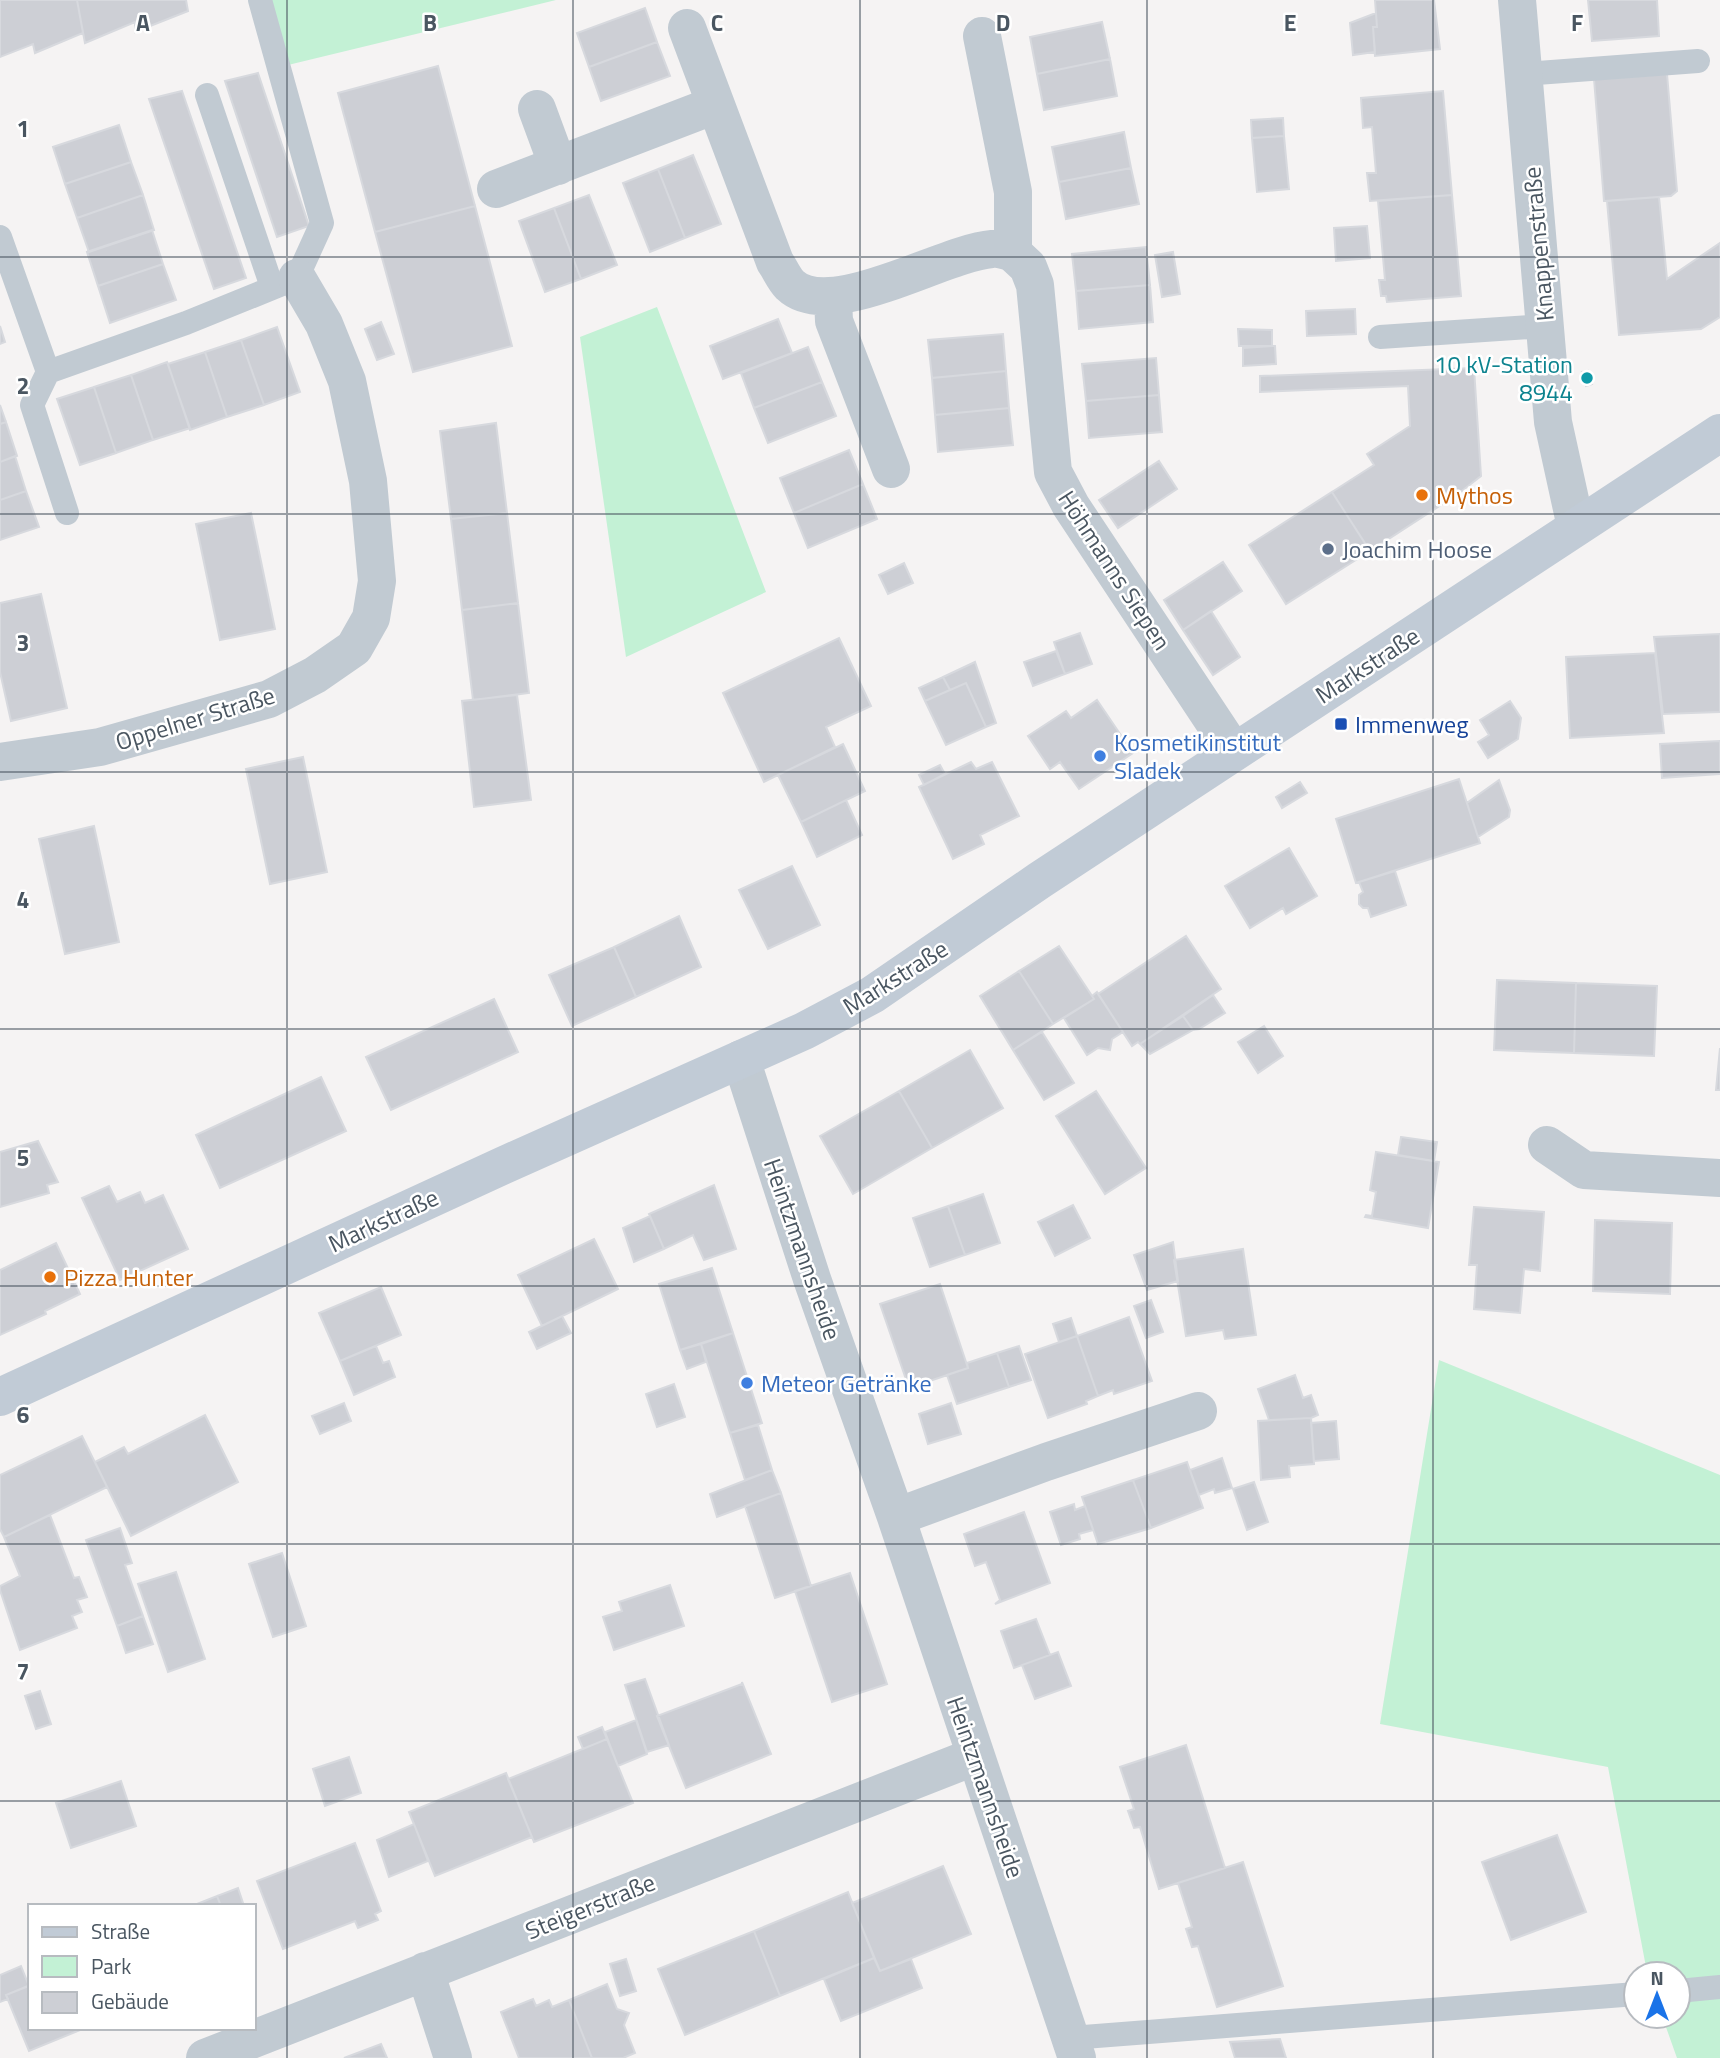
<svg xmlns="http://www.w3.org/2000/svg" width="1720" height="2058" font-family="'Titillium Web',sans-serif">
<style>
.green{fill:#c3f1d5}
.building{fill:#cdcfd5;stroke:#d7d9de;stroke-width:2}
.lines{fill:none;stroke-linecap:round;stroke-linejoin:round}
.lane{stroke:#c1cad2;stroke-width:24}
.street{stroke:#c1cad2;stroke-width:38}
.secondary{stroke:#c1cbd6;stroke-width:38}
.grid{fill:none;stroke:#4a5661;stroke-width:2;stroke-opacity:0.55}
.culture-dot{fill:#0f9aa8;stroke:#fff;stroke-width:2.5}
.food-dot{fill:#e8710a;stroke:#fff;stroke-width:2.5}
.service-dot{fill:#5c6f8a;stroke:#fff;stroke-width:2.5}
.transit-dot{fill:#1a4fb4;stroke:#fff;stroke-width:2.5}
.shop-dot{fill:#3f7fe0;stroke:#fff;stroke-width:2.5}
.labels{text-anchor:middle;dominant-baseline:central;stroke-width:5;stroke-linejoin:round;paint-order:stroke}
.street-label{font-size:24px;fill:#4a5661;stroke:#fff}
.culture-label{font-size:24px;fill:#0d838f;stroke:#fff;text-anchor:end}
.food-label{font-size:24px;fill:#c56008;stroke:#fff;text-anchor:start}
.service-label{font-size:24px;fill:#4e5e75;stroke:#fff;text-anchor:start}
.transit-label{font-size:24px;fill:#164399;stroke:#fff;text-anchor:start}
.shop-label{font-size:24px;fill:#366cbe;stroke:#fff;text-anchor:start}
.grid-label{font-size:23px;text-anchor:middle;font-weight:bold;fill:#4a5661;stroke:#fff;stroke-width:5;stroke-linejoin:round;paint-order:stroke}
</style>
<rect width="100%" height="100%" fill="#f5f3f3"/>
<!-- green -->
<path class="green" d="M270 0H556L288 65Z
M657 307 766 592 626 657 580 337Z
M1439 1360 1720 1475V2058H1677L1662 2016H1678V1974H1648L1646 1967 1608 1767 1380 1724Z"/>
<!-- building -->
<path class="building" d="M0 0H77L83 33 35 53 33 44 0 57Z
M77 0H186L188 11 135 32V22L85 43Z
M1375 0H1434L1440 49 1375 56 1373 27H1377Z
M1588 0H1657L1659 36 1592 41Z
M645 8 657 42 589 67 577 33Z
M1376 13 1377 27H1373L1375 52 1353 55 1350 23Z
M1102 22 1110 59 1037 74 1030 37Z
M657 42 670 76 601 101 589 67Z
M1110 59 1117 96 1044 110 1037 74Z
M438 66 475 206 375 232 338 93Z
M258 73 309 226 277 237 225 81Z
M1667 74 1677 191 1671 196 1604 201 1594 79Z
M182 91 246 278 214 289 149 99Z
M1443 91 1452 195 1370 201 1367 173H1376L1372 127 1363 128 1361 98Z
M1283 118 1284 136 1252 138 1251 120Z
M119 125 131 162 65 184 53 147Z
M1124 132 1131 168 1059 182 1052 147Z
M1284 136 1289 189 1257 192 1252 138Z
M693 155 721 224 685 238 658 169Z
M131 162 143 195 77 218 65 184Z
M1131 168 1139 204 1066 219 1059 182Z
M658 169 685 238 650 252 623 183Z
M143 195 154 230 89 252 77 218Z
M589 195 617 265 581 279 554 208Z
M1452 195 1461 296 1387 302 1386 296H1381L1379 280H1385L1378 201Z
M1659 197 1667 279 1720 243V317L1701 329 1619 335 1607 201Z
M475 206 512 346 413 372 375 232Z
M554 208 581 279 545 292 519 221Z
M1367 226 1370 258 1336 261 1334 228Z
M152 230 163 264 98 286 87 252Z
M1146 247 1150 285 1076 291 1072 254Z
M1173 252 1180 294 1162 297 1155 255Z
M163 264 176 300 110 323 98 286Z
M1150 285 1153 322 1079 329 1076 291Z
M1355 309 1356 334 1307 336 1306 311Z
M778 319 792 353 723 379 710 346Z
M381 322 394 354 377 360 365 329Z
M0 326 5 342 0 344Z
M277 327 300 392 264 405 241 340Z
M1238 329 1272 330V346H1239Z
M1003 334 1006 371 932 378 928 340Z
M241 340 264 405 227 417 205 352Z
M1272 346H1275L1276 364 1243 366V348Z
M808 347 822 382 754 408 741 373Z
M205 352 227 417 190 430 168 364Z
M1156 358 1159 395 1086 401 1082 364Z
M167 362 190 428 153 440 131 375Z
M1474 368 1481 476 1458 494 1370 551 1332 492 1374 465 1367 454 1410 426 1408 386 1260 392V376Z
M1006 371 1009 408 935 415 932 378Z
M1588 371 1592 384 1586 386 1582 372Z
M131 375 153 440 116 453 94 387Z
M822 382 836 416 768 443 754 408Z
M94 387 116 453 80 465 57 399Z
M1159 395 1162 432 1089 438 1086 401Z
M0 405 6 422 0 424Z
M1009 408 1013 445 938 452 935 415Z
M6 422 17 456 0 462V424Z
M496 423 507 513 451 519 440 431Z
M849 450 863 484 794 513 780 478Z
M15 456 26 491 0 500V462Z
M1159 461 1177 489 1118 528 1099 500Z
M863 484 877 519 808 548 794 513Z
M26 491 39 527 0 540V500Z
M1332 492 1370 551 1286 604 1249 545Z
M251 513 275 629 220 640 196 524Z
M507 513 518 603 462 610 451 519Z
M1223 562 1242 591 1183 630 1164 600Z
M904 563 913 583 888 594 879 575Z
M41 594 67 708 11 721 0 672V603Z
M518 603 529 693 473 700 462 610Z
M1211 611 1240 657 1213 675 1183 630Z
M1080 633 1092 664 1065 674 1054 642Z
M1720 634V712L1663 714 1654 637Z
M839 638 871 706 826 727 835 747 764 782 723 693Z
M1056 651 1065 674 1033 686 1024 662Z
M1655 653 1664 733 1570 738 1566 657Z
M975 662 996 723 986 727 966 683 950 690 943 677Z
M943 677 950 690 925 701 919 688Z
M966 683 986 727 946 745 925 701Z
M517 695 531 800 474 807 462 701Z
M1097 700 1133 753 1079 789 1060 762 1050 769 1028 736 1066 711 1071 718Z
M1510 701 1521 718 1518 739 1488 758 1478 742 1489 735 1480 720Z
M1720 741V774L1662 778 1660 744Z
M843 744 865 791 801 822 778 775Z
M303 757 327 872 270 884 246 769Z
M971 762 976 769 992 762 1019 816 980 835 984 844 953 859 919 787Z
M940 765 945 774 924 785 919 775Z
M1459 779 1480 843 1356 883 1336 819Z
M1499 780 1510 810 1509 817 1478 837 1467 803Z
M1300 782 1307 793 1282 808 1276 797Z
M846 800 862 835 817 857 801 822Z
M94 826 119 942 65 954 39 839Z
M1289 848 1317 896 1286 914 1283 908 1250 928 1225 886Z
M792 866 820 925 768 949 739 890Z
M1395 871 1406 905 1371 917 1368 908H1363L1359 904V895L1363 892 1359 882Z
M679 916 701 967 636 997 614 947Z
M1186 936 1221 989 1140 1044 1138 1042 1132 1046 1098 994Z
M1059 946 1094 999 1053 1024 1019 971Z
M614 947 636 997 572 1026 549 975Z
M1019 971 1053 1024 1013 1050 980 996Z
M1497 980 1576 983 1574 1053 1494 1050Z
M1576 983 1657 986 1654 1056 1574 1053Z
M1097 992 1123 1032 1112 1039 1110 1050 1098 1048 1087 1055 1064 1018 1094 999 1092 996Z
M1213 995 1225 1013 1199 1029 1193 1030 1183 1016Z
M494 999 518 1052 391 1110 366 1057Z
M1183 1016 1193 1030 1150 1054 1140 1044Z
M1264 1026 1283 1056 1258 1073 1238 1042Z
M1042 1032 1074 1083 1044 1100 1013 1050Z
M1720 1048V1090H1716Z
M970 1050 1003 1108 932 1148 899 1091Z
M321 1077 346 1131 220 1188 196 1135Z
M899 1091 932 1148 853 1194 820 1136Z
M1096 1091 1146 1168 1105 1194 1056 1116Z
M1401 1137 1437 1142 1434 1161 1398 1155Z
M38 1141 58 1182 47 1185 49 1193 0 1207V1152Z
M1376 1152 1439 1162 1428 1228 1365 1217 1366 1215 1372 1216 1376 1192 1370 1190Z
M714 1185 736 1249 704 1260 693 1235 664 1249 649 1214Z
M109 1186 117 1202 140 1192 145 1203 163 1195 188 1249 120 1280 82 1198Z
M983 1194 1000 1243 965 1255 948 1206Z
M1073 1205 1090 1238 1055 1256 1038 1222Z
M948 1206 965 1255 930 1267 913 1218Z
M1474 1207 1544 1212 1540 1271 1524 1269 1520 1313 1474 1309 1477 1265H1469Z
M650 1216 664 1249 634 1262 623 1228Z
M1595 1220 1672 1223 1670 1294 1593 1291Z
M594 1239 618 1289 542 1326 518 1275Z
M1173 1242 1178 1281 1147 1290 1134 1255Z
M56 1243 80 1294 45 1311 46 1314 0 1335V1270Z
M1243 1249 1256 1335 1225 1339 1223 1330 1186 1336 1174 1260Z
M712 1268 733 1333 680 1350 659 1284Z
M940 1284 968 1368 909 1388 880 1304Z
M381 1287 401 1335 340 1361 319 1313Z
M1151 1300 1163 1332 1146 1338 1134 1306Z
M562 1316 571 1333 537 1349 529 1332Z
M1129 1317 1152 1381 1114 1394 1113 1390 1098 1396 1077 1336Z
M1071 1318 1077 1336 1059 1342 1053 1324Z
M733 1333 762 1423 730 1433 701 1344Z
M1077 1336 1098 1396 1086 1401 1087 1404 1048 1418 1025 1354Z
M701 1344 706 1362 687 1369 680 1350Z
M376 1346 383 1363 389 1361 395 1377 354 1395 340 1361Z
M1019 1346 1031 1380 1009 1387 997 1353Z
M997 1353 1009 1387 957 1404 947 1375 968 1368 967 1363Z
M1295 1375 1303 1398 1311 1395 1318 1415 1311 1418 1269 1420 1258 1389Z
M674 1384 685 1417 657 1427 646 1394Z
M344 1403 351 1421 320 1434 312 1416Z
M951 1403 961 1434 928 1444 919 1414Z
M205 1415 238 1482 131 1536 95 1462 124 1447 128 1454Z
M1311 1418 1314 1464 1289 1466 1290 1477 1261 1480 1258 1421Z
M1336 1421 1339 1459 1314 1461 1311 1423Z
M758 1425 772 1470 745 1480 730 1433Z
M82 1436 107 1487 4 1537 0 1529V1475Z
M1222 1458 1232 1488 1215 1493 1214 1489 1199 1495 1190 1470Z
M1187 1462 1203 1508 1151 1528 1133 1480Z
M772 1470 781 1493 717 1517 710 1494Z
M1133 1480 1151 1528 1098 1544 1082 1497Z
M1254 1482 1268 1522 1247 1530 1233 1489Z
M781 1493 811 1586 775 1598 745 1506Z
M1074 1504 1075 1510 1085 1506 1093 1530 1079 1534 1080 1539 1061 1545 1050 1512Z
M1024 1512 1050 1583 995 1604 1000 1600 986 1562 975 1566 964 1534Z
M50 1515 74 1578 79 1577 87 1597 77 1600 82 1612 72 1616 77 1628 20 1650 0 1590V1586L20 1576 4 1537Z
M120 1528 132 1563 125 1565 143 1616 117 1626 86 1540Z
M282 1553 306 1626 273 1637 249 1564Z
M176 1572 205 1659 168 1672 138 1584Z
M850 1573 887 1684 832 1702 795 1591Z
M670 1585 684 1626 614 1650 603 1617 622 1611 619 1602Z
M143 1616 153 1644 126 1653 117 1626Z
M1036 1619 1050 1655 1014 1668 1001 1631Z
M1058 1652 1071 1686 1035 1699 1022 1665Z
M645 1679 669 1745 647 1752 625 1685Z
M742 1682 771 1754 686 1788 657 1716 742 1684Z
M40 1691 51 1724 36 1729 25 1696Z
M636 1720 647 1754 618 1766 605 1732Z
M602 1727 607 1739 583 1749 578 1737Z
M607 1739 633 1803 534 1842 508 1779Z
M1186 1745 1225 1868 1159 1889 1140 1827 1134 1828 1128 1811 1134 1809 1120 1767Z
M349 1757 361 1793 325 1806 313 1769Z
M506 1773 532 1837 435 1876 409 1812Z
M121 1781 136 1826 71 1848 56 1803Z
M414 1824 428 1861 389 1877 377 1840Z
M1557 1835 1586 1912 1511 1940 1482 1862Z
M355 1843 381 1911 375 1914 378 1920 358 1928 355 1921 283 1949 257 1881Z
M1243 1862 1283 1986 1217 2007 1198 1946 1192 1947 1186 1929 1192 1927 1178 1883Z
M943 1866 971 1934 880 1971 852 1903Z
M238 1888 244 1906H221L217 1896Z
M848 1892 874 1958 780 1996 754 1931Z
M217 1896 221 1906H192Z
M754 1931 780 1996 685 2035 658 1969Z
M874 1958 880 1971 911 1959 922 1988 841 2021 824 1979Z
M626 1959 636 1991 620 1996 610 1964Z
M21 1966 29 1986 6 1995 8 1999 0 2002V1975Z
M607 1984 617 2009 629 2013 624 2025 635 2053 623 2058H592L569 2000Z
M30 1985V2028H85L29 2051 6 1995Z
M533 1999 536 2006 549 2000 552 2007 569 2000 592 2058H519L501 2012Z
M1280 2039 1286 2058H1235L1230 2042Z
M381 2044 387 2058H344Z"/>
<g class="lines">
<!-- lane -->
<path class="lane" d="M1523 74 1698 61
M207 95 272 287
M0 237 48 372 186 323 297 278 322 223 260 0
M1380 337 1545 326
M48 372 32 405 67 513
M1678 1991 1720 1987
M1071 2038 1636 1994"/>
<!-- street -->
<path class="street" d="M1517 0 1553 422 1576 527
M687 28 775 262C780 269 784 279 790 285 830 323 942 253 992 249 999 248 1007 251 1013 253
M982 36 1013 192V253L1028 267 1035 285 1053 472 1071 506 1234 752
M537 109 558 166
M496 189 715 105
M833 298 834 321 891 469
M0 762 100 747 269 699 315 675 354 648 371 618 377 581 368 481 347 381 324 324 297 278
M741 1059 812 1279 896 1517 1077 2058
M1547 1145 1584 1170 1720 1178
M896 1517 1046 1462 1198 1411
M425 1971 453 2058
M205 2058 976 1756"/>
<!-- secondary -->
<path class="secondary" d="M0 1397 502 1166 804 1031 872 995 1040 880 1720 433"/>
</g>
<!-- grid -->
<path class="grid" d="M287 0V2058M573 0V2058M860 0V2058M1147 0V2058M1433 0V2058M0 257H1720M0 514H1720M0 772H1720M0 1029H1720M0 1286H1720M0 1544H1720M0 1801H1720"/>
<!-- markers -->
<circle class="culture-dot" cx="1587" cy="378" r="7"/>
<g class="food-dot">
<circle cx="1422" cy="495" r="7"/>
<circle cx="50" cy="1277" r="7"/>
</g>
<circle class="service-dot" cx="1328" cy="549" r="7"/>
<rect class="transit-dot" x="1334" y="717" width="14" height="14" rx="3.5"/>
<g class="shop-dot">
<circle cx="1100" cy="756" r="7"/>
<circle cx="747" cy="1383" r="7"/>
</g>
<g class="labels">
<!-- street labels -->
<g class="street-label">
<text transform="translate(1538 244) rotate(-95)">Knappenstraße</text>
<text transform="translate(1115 570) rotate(57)">Höhmanns Siepen</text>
<text transform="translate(1367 665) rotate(-33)">Markstraße</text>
<text transform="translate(195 718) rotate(-17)">Oppelner Straße</text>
<text transform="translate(895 977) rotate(-32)">Markstraße</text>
<text transform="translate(383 1220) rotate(-25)">Markstraße</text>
<text transform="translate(803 1249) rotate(71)">Heintzmannsheide</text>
<text transform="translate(986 1787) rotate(71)">Heintzmannsheide</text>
<text transform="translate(590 1906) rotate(-22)">Steigerstraße</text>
</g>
<!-- culture labels -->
<g class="culture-label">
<text x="1573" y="364">10 kV-Station<tspan x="1573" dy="28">8944</tspan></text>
</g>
<!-- food labels -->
<g class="food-label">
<text x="1436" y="495">Mythos</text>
<text x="64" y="1277">Pizza Hunter</text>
</g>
<!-- service labels -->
<g class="service-label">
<text x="1342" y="549">Joachim Hoose</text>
</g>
<!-- transit labels -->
<g class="transit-label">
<text x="1355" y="724">Immenweg</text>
</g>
<!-- shop labels -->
<g class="shop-label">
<text x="1114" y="742">Kosmetikinstitut<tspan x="1114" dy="28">Sladek</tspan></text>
<text x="761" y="1383">Meteor Getränke</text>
</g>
</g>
<g class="grid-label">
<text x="143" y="31">A</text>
<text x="430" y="31">B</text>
<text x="717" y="31">C</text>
<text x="1003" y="31">D</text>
<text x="1290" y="31">E</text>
<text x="1577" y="31">F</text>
<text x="23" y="137">1</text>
<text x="23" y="394">2</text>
<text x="23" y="651">3</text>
<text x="23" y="908">4</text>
<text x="23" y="1166">5</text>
<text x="23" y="1423">6</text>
<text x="23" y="1680">7</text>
</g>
<!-- legend -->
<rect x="28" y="1904" width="228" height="126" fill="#ffffff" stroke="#b7bbc0" stroke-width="2"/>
<rect x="42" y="1927" width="35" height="10" fill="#c1cbd6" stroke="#b7bbc0" stroke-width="2"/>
<text x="91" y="1939" font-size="21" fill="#4a5661">Straße</text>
<rect x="42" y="1956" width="35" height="21" fill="#c3f1d5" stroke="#b7bbc0" stroke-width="2"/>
<text x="91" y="1974" font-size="21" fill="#4a5661">Park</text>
<rect x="42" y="1992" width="35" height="21" fill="#cdcfd5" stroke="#b7bbc0" stroke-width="2"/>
<text x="91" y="2009" font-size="21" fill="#4a5661">Gebäude</text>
<!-- north arrow -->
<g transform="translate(1657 1995)"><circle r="33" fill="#ffffff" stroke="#b7bbc0" stroke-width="2"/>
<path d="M0-5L12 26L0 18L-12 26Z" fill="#1a73e8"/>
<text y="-10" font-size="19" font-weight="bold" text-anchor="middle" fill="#4a5661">N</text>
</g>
</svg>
